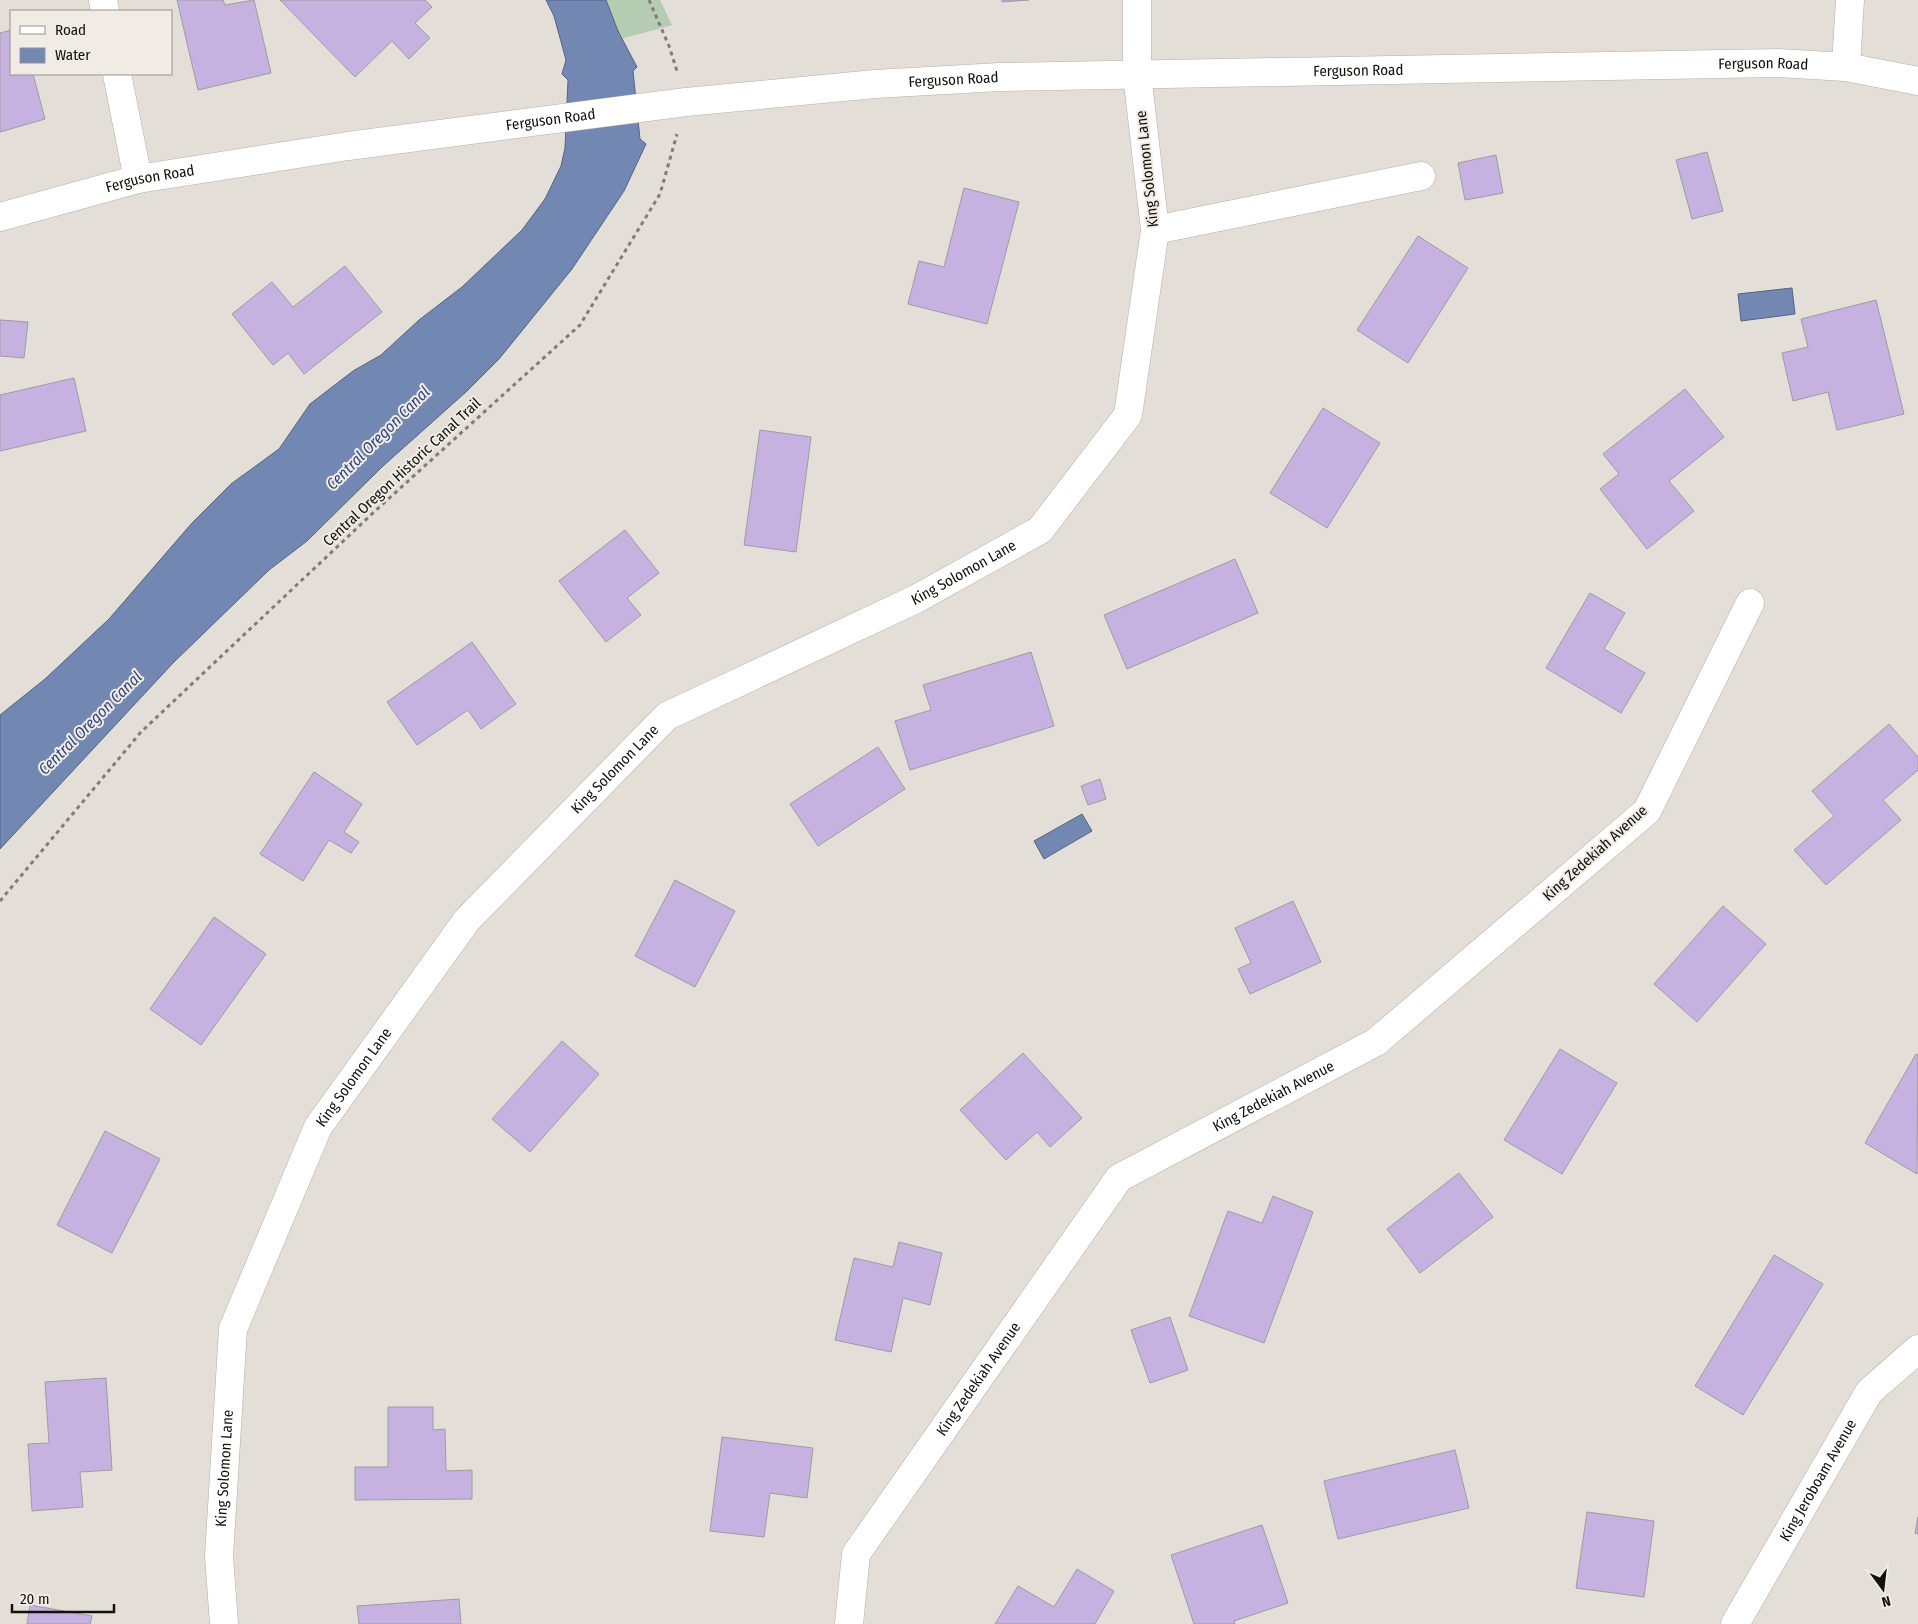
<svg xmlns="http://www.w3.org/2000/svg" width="1918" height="1624" font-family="'Fira Sans Condensed',sans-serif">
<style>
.green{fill:#b5cbb2}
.water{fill:#7287b1;stroke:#556480}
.building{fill:#c5b2e1;stroke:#9e9ba2}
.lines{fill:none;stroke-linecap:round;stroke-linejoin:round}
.minor-casing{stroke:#b4afa9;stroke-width:29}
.path{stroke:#807d78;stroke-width:3;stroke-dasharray:4 4;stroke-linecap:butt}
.minor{stroke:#fff;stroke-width:28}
.labels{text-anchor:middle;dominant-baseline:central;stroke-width:4;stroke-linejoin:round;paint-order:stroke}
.street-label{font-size:15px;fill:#12110e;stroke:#f0ebe5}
.water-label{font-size:16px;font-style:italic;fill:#2d457d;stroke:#f0ebe5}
</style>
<rect width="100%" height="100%" fill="#e3ded7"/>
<!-- green -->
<path class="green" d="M574 0H660L672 25 595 46Z"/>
<!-- water -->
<path class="water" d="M546 0H606L618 31 637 67 633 71 640 139 646 144 624 191 572 269 499 359 466 392 383 466 307 541 269 570 173 663 0 849V715L45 679 109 619 192 523 231 484 279 449 310 404 353 371 381 355 419 320 462 287 522 230 545 199 561 166 565 148 568 80 562 74 566 60 554 16Z
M1792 288 1795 314 1741 321 1738 294Z
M1082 814 1092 831 1044 859 1034 841Z"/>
<!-- building -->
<path class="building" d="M177 0H223L225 5 254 0 271 73 198 90Z
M280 0H425L432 7 415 23 430 38 409 59 392 41 355 77Z
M1002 0H1029L1002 2Z
M11 30V74H33L45 119 0 132V33Z
M1707 152 1723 211 1692 219 1676 160Z
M1496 155 1503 193 1465 200 1458 163Z
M964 188 1019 202 987 324 908 304 919 261 944 267Z
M1418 236 1468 268 1408 363 1357 330Z
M345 266 382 312 304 374 288 353 273 365 232 314 272 282 293 307Z
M1876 300 1904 414 1837 430 1828 392 1793 401 1782 353 1808 347 1801 319Z
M0 320 28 322 24 358 0 356Z
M74 378 86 431 0 451V395Z
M1685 389 1724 437 1669 481 1694 511 1647 549 1600 489 1619 474 1603 454Z
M1323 408 1380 443 1327 528 1270 493Z
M760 430 811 437 796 552 744 545Z
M625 530 659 573 627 598 641 615 606 642 559 581Z
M1235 559 1258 613 1127 669 1104 615Z
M1590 593 1625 613 1604 649 1645 673 1621 713 1546 668Z
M472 642 516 704 481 729 468 710 417 745 387 702Z
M1031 652 1054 726 910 770 895 721 931 710 923 685Z
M1889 724 1918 757V770L1883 800 1901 820 1826 885 1794 850 1834 816 1812 791Z
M878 747 905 789 818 846 790 804Z
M314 772 362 804 344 832 359 842 351 853 329 840 303 881 260 854Z
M1100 779 1106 799 1088 805 1081 786Z
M675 880 735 911 695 987 635 956Z
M1293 901 1321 962 1250 994 1238 969 1251 963 1235 928Z
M1723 906 1766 944 1697 1022 1654 984Z
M214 917 266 954 201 1045 150 1009Z
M562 1041 599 1074 530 1152 492 1119Z
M1560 1049 1617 1083 1562 1174 1504 1140Z
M1023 1053 1082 1118 1050 1147 1037 1132 1006 1160 960 1110Z
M1916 1054 1918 1055 1917 1174 1865 1143Z
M105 1131 160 1159 112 1253 57 1225Z
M1459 1173 1493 1217 1420 1273 1387 1229Z
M1273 1196 1313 1212 1264 1343 1189 1316 1228 1211 1262 1223Z
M899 1242 942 1253 930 1305 903 1298 891 1352 835 1340 854 1258 893 1267Z
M1774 1255 1823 1284 1743 1415 1695 1386Z
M1170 1317 1188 1370 1150 1383 1131 1330Z
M106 1378 112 1470 80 1472 83 1507 32 1511 28 1444 49 1443 45 1382Z
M388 1407H433V1430L445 1429 446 1471 472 1470V1499L355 1500V1467H388Z
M722 1437 813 1448 807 1498 770 1493 764 1537 710 1531Z
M1455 1450 1469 1508 1338 1539 1324 1481Z
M1587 1512 1654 1521 1644 1597 1576 1588Z
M1918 1517V1534L1915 1533Z
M1262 1525 1288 1603 1234 1621 1235 1624H1194L1171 1555Z
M1077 1569 1114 1591 1095 1624H995L1018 1586 1054 1607Z
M459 1599 461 1624H359L357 1606Z
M30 1605 92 1616 90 1624H27Z"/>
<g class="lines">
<defs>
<g id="minor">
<path d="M103 0 105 11"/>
<path d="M1846 67 1850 0"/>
<path d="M117 74 138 179"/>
<path id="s1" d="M0 217 138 179 348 146 686 102 875 84 1000 77 1778 63 1846 67 1918 81"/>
<path d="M1155 230 1421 176"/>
<path id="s2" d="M224 1624 219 1556 233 1329 318 1127 467 920 667 716 916 599 1040 530 1128 415 1155 230 1137 74V0"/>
<path id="s3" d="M849 1624 856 1554 1119 1178 1376 1042 1647 811 1750 603"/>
<path id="s4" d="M1735 1624 1869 1392 1918 1349"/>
</g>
</defs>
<!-- minor casing -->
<use href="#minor" class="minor-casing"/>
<!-- path -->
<path class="path" d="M649 0 669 46 677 71
M0 901 141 732 374 512 580 325 660 194 677 134"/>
<!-- minor -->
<use href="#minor" class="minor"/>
</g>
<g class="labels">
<!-- street labels -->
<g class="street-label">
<text stroke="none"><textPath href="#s1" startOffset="1775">Ferguson Road</textPath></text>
<text stroke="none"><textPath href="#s1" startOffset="1370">Ferguson Road</textPath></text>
<text stroke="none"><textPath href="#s1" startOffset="965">Ferguson Road</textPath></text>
<text stroke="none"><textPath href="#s1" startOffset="560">Ferguson Road</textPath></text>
<text transform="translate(1147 169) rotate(-96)">King Solomon Lane</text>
<text stroke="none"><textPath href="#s1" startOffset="155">Ferguson Road</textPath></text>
<text transform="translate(402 472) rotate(-43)">Central Oregon Historic Canal Trail</text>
<text stroke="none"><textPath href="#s2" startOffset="1385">King Solomon Lane</textPath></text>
<text stroke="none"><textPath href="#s2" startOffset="981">King Solomon Lane</textPath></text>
<text transform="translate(1595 853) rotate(-42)">King Zedekiah Avenue</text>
<text stroke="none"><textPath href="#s2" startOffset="576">King Solomon Lane</textPath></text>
<text stroke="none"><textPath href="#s3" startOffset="704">King Zedekiah Avenue</textPath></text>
<text stroke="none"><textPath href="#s3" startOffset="284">King Zedekiah Avenue</textPath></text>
<text stroke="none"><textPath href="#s2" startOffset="156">King Solomon Lane</textPath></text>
<text stroke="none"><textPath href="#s4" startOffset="166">King Jeroboam Avenue</textPath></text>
</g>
<!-- water labels -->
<g class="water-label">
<text transform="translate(378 438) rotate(-45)">Central Oregon Canal</text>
<text transform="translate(90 723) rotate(-45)">Central Oregon Canal</text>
</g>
</g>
<!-- legend -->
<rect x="10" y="10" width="162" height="65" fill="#f0ebe5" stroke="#97948f"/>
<rect x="20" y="26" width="25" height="8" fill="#ffffff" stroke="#97948f"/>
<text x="55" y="35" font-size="15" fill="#12110e">Road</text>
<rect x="20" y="48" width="25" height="15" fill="#7287b1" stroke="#97948f"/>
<text x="55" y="60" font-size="15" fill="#12110e">Water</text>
<!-- north arrow -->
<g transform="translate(1883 1589) rotate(165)" stroke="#f0ebe5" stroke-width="4" paint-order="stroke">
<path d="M0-4L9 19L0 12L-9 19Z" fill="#12110e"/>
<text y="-8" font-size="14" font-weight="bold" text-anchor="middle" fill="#12110e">N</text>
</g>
<!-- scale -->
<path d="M12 1604v8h102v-8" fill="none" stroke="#12110e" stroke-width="2.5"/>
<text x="20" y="1604" font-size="15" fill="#12110e" stroke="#f0ebe5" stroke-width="4" paint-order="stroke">20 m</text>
</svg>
